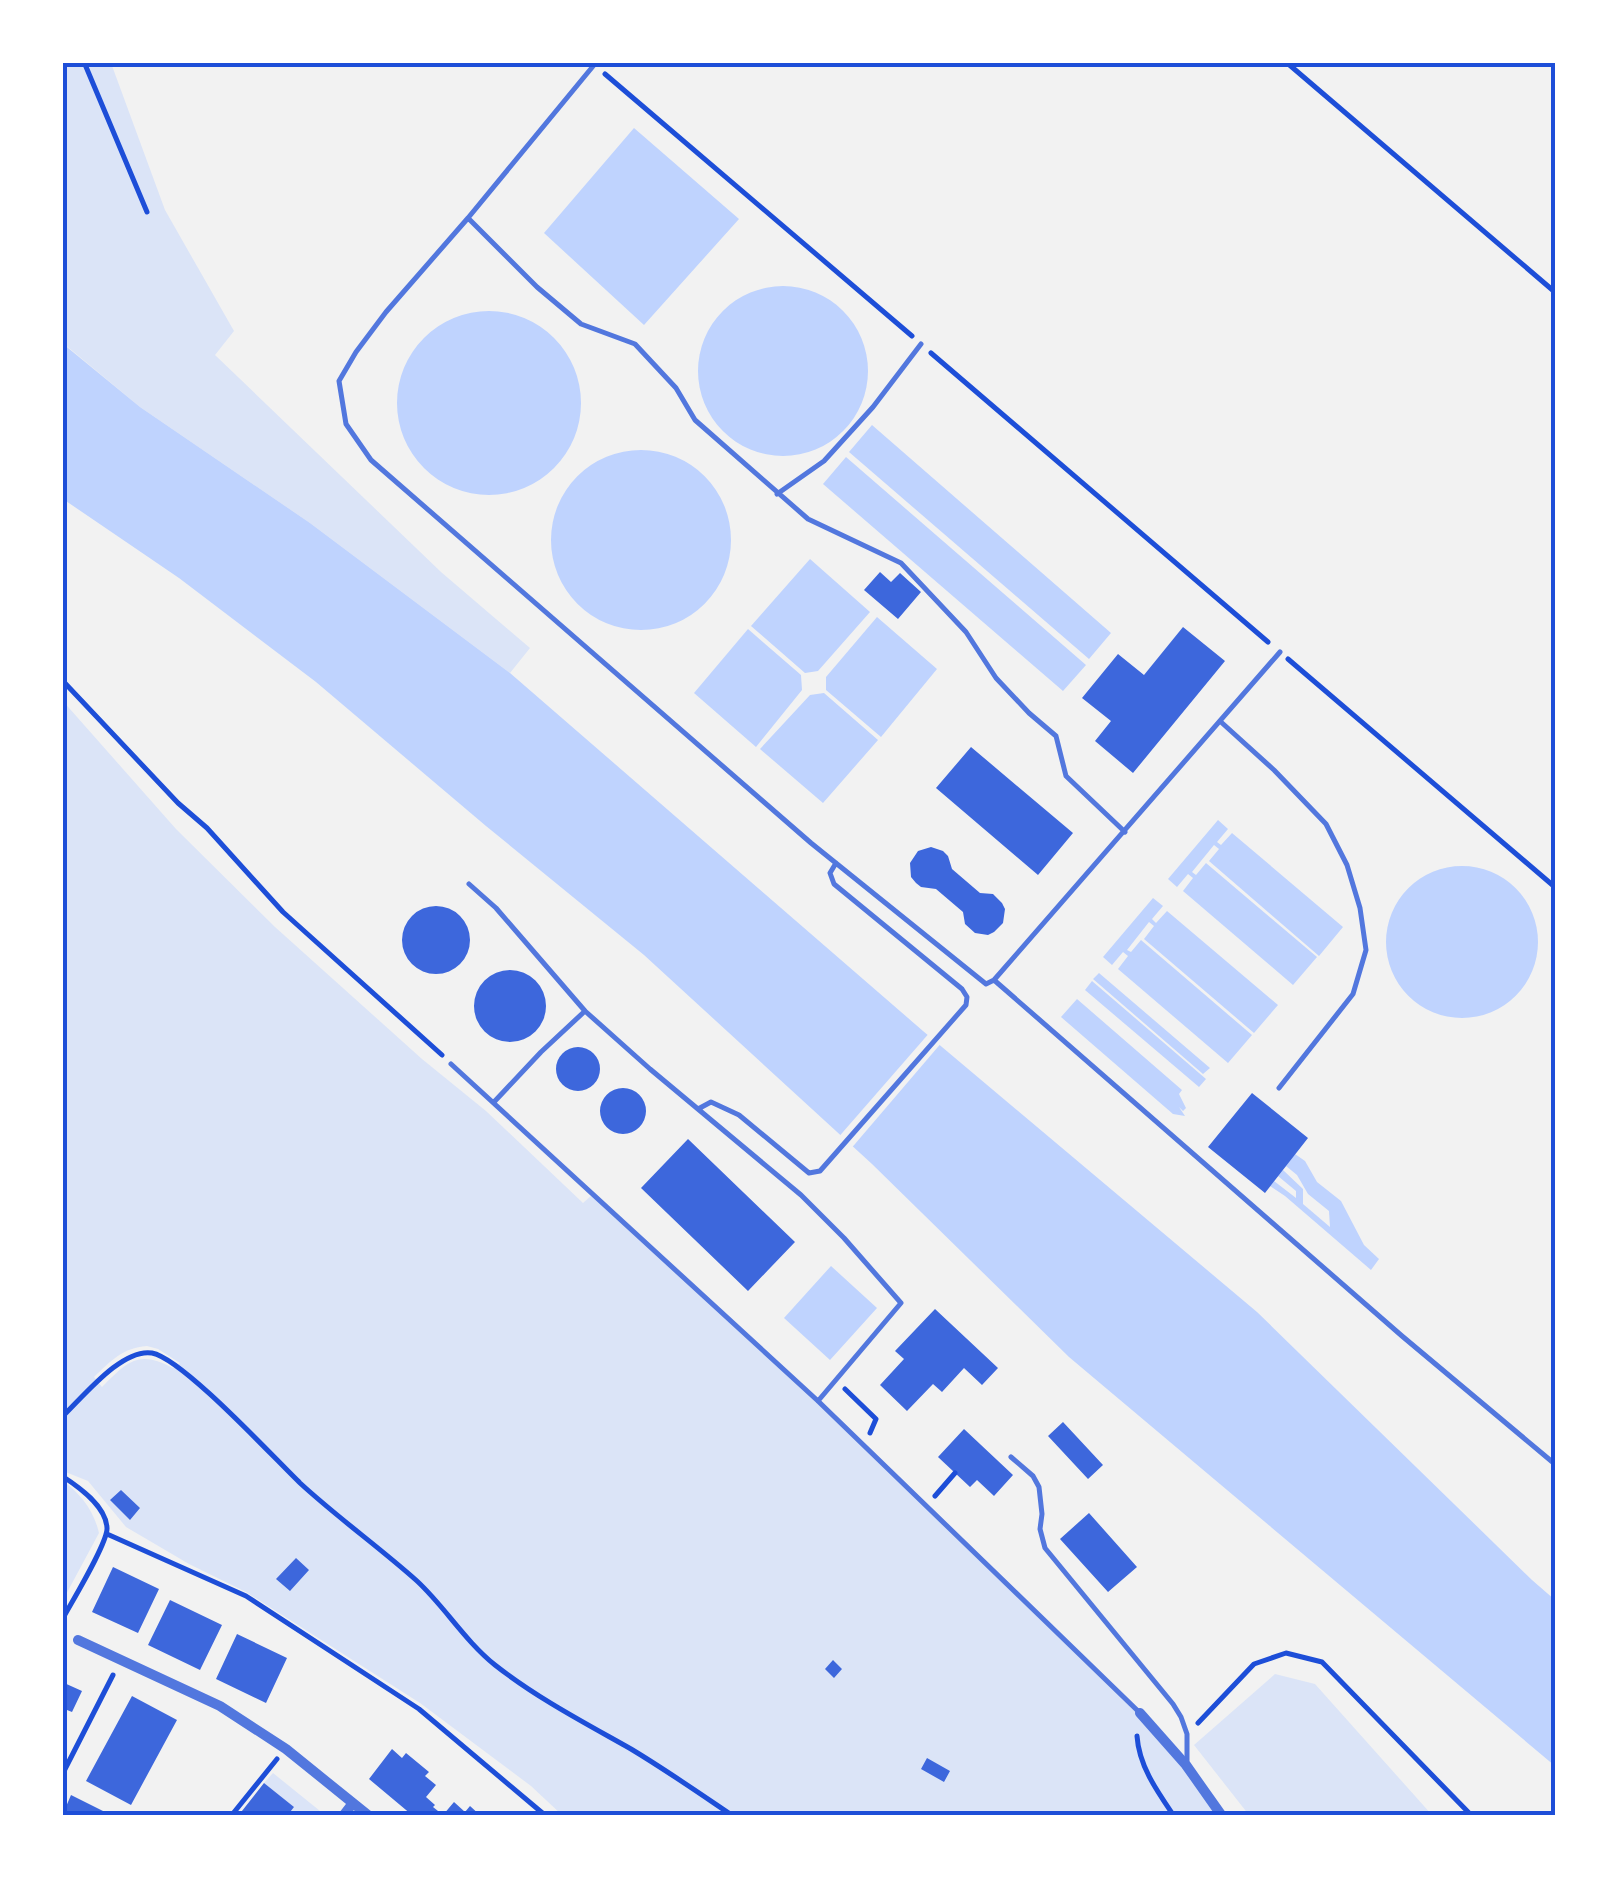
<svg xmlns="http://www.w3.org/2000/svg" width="1618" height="1878" font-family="'Titillium Web',sans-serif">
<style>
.green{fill:#dbe4f7;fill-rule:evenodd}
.water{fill:#bfd3fe}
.pier{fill:#f2f2f2}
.building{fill:#3d67dc}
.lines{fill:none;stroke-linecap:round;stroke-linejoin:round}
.path{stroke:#1d4ed8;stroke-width:5}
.service{stroke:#5277de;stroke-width:5}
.minor{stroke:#5277de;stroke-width:10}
.neatline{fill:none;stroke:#1d4ed8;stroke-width:4}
</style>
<rect width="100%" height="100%" fill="#f2f2f2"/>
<!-- green -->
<path class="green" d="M62 63H111L165 210 234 331 215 355 441 572 530 648 510 673 310 523 140 407 63 343Z
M62 700 176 829 275 927 422 1059 486 1111 583 1203 592 1195 818 1401 1140 1713 1222 1815H562L531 1786 420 1703 246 1592 189 1564 126 1527 88 1481 63 1471ZM147 1346 158 1349 180 1363 173 1368C138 1349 127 1362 102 1387L94 1377C111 1361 122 1348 147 1346Z
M63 1481C81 1494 94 1511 99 1533L63 1600Z
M1275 1674 1315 1684 1432 1815H1249L1194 1745Z
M273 1773 325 1815H287L294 1807 264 1783Z"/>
<!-- water -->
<path class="water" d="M634 128 739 219 644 325 544 233Z
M698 371a85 85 0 1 1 170 0a85 85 0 1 1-170 0Z
M397 403a92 92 0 1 1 184 0a92 92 0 1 1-184 0Z
M62 343 140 407 310 523 510 673 923 1031 1257 1312 1532 1580 1555 1600V1766L1069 1357 872 1164 644 955 486 826 316 682 179 578 63 499Z
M872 425 1111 633 1089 659 849 452Z
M551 540a90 90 0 1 1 180 0a90 90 0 1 1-180 0Z
M846 457 1086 665 1063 691 823 484Z
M810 559 870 612 818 671 805 673 751 626Z
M877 617 937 669 881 737 826 690V677Z
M748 629 801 675 802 690 756 747 694 693Z
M824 693 878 740 823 803 760 749 810 695Z
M1218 820 1228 829 1217 842 1221 845 1232 833 1343 927 1319 956 1209 861 1219 849 1214 845 1192 872 1196 875 1206 863 1317 957 1293 985 1183 891 1193 878 1188 874 1177 887 1168 879Z
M1386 942a76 76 0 1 1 152 0a76 76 0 1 1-152 0Z
M1153 898 1163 906 1152 919 1156 923 1167 911 1278 1005 1254 1033 1144 939 1154 926 1149 922 1127 950 1131 952 1141 940 1252 1035 1228 1063 1118 969 1128 956 1123 952 1112 965 1103 957Z
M1099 973 1210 1068 1203 1074 1093 979Z
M1092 981 1206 1079 1199 1087 1085 990Z
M1077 999 1182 1090 1179 1094 1186 1108 1183 1111 1179 1107 1185 1116 1173 1114 1061 1017Z
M1295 1154 1305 1161 1317 1182 1341 1201 1364 1245 1379 1259 1371 1270 1285 1196 1270 1186 1274 1181 1296 1198V1191L1278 1176 1283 1170 1303 1189V1204L1330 1227 1329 1211 1308 1194 1297 1175 1286 1166Z
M831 1266 877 1308 830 1360 784 1318Z"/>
<!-- pier -->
<path class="pier" d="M931 1031 943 1041 849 1151 836 1140Z"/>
<!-- building -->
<path class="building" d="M880 572 891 582 900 573 921 592 898 619 864 590Z
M1183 627 1225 661 1133 773 1095 741 1111 721 1082 698 1118 654 1144 675Z
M971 747 1073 833 1038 875 936 788Z
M931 847 943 851 948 856 952 869 980 893 993 894 1002 903 1005 909 1003 923 994 932 988 935 975 933 965 924 963 912 936 889 921 887 916 883 911 877 910 863 918 851Z
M402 940a34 34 0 1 1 68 0a34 34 0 1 1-68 0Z
M474 1006a36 36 0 1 1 72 0a36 36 0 1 1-72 0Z
M556 1069a22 22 0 1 1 44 0a22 22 0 1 1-44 0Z
M600 1111a23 23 0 1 1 46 0a23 23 0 1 1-46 0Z
M1252 1093 1308 1138 1265 1193 1208 1147Z
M688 1139 795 1242 748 1291 641 1188Z
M935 1309 998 1368 982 1385 964 1368 942 1392 933 1384 907 1411 880 1385 904 1359 895 1351Z
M1063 1422 1103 1465 1088 1479 1048 1436Z
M964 1429 1013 1475 994 1496 977 1480 970 1487 938 1457Z
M121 1490 140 1508 130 1520 110 1500Z
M1089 1513 1137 1567 1108 1592 1060 1539Z
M296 1558 309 1570 290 1591 276 1579Z
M113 1567 159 1589 138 1633 92 1612Z
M170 1600 222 1625 200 1670 148 1645Z
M237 1634 287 1658 266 1703 216 1679Z
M833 1660 842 1669 834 1678 825 1669Z
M62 1682 82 1691 72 1712 62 1708Z
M132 1696 177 1720 131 1805 86 1781Z
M392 1749 402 1758 406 1753 429 1772 425 1776 436 1785 426 1797 435 1805 433 1807 443 1815 454 1802 465 1812 470 1806 481 1816 412 1815 369 1779Z
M927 1758 950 1771 944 1782 921 1769Z
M264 1783 294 1807 287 1816H238Z
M71 1795 113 1816H62Z"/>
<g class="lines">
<!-- path -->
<path class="path" d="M84 62 147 212
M1286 62 1556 293
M605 74 912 336
M931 353 1268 642
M1288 659 1556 888
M62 680 178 803 207 828 283 912 442 1055
M845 1389 876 1419 870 1433
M62 1417C84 1396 122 1348 152 1353 183 1359 273 1457 300 1483 338 1518 379 1547 417 1581 445 1607 465 1641 495 1665 537 1698 585 1723 631 1749 666 1770 699 1793 733 1816
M62 1476C79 1487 106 1506 107 1528 108 1543 71 1603 62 1620
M935 1496 955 1473
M107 1534 246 1596 419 1709 546 1816
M1198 1723 1254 1664 1286 1653 1322 1662 1472 1816
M1137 1736C1139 1766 1157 1791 1174 1816
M62 1775 113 1675
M231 1816 277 1759"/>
<!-- service -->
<path class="service" d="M594 65 468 218 386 312 356 352 339 381 346 424 371 460 811 843 986 984 994 980
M468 218 537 287 581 324 635 344 676 388 695 420 808 519 901 563 966 632 996 678 1029 713 1056 736 1066 776 1125 832
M777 494 824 461 873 407 921 344
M1280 652 994 980 1402 1336 1556 1465
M1221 722 1274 770 1326 824 1347 865 1360 908 1366 950 1353 994 1279 1088
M469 884 496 908 585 1011
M451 1064 818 1401 1140 1713
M494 1102 541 1052 585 1011 650 1069 801 1195 844 1238 901 1303 818 1401
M698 1109 711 1102 739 1115 809 1173 820 1171 966 1005 967 997 962 989 834 884 830 873 836 863
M1011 1457 1033 1476 1039 1487 1042 1514 1040 1529 1045 1548 1173 1704 1181 1717 1187 1734V1762"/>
<!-- minor -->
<path class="minor" d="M78 1640 220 1706 286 1749 369 1816
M1140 1713 1186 1765 1222 1816
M343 1816 353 1803"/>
</g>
<!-- border -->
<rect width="1618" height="1878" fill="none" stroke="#ffffff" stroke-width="130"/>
<rect x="65" y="65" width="1488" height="1748" class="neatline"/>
</svg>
